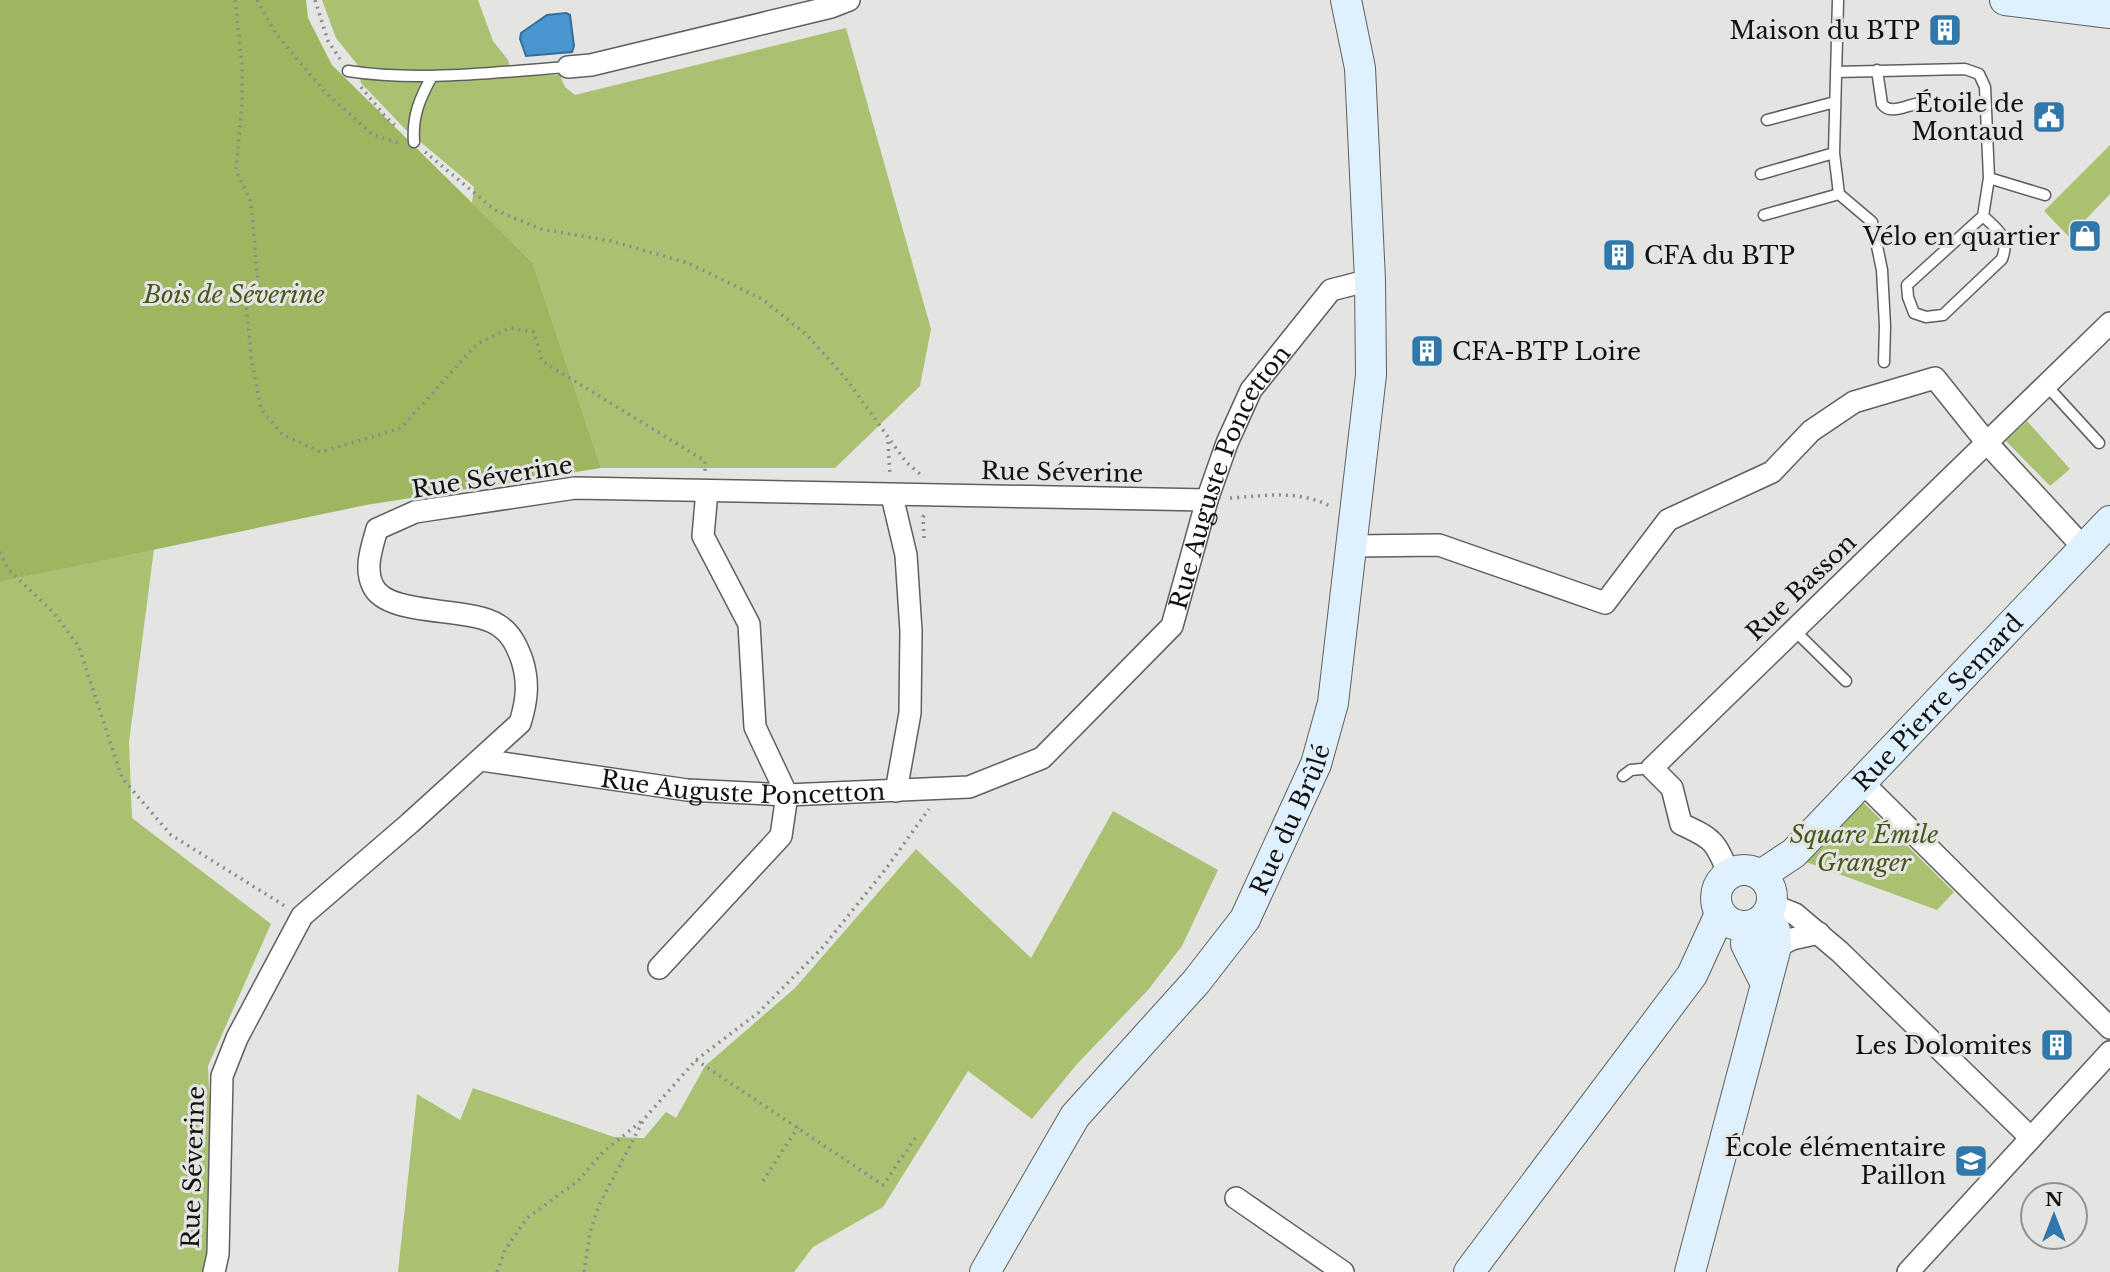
<svg xmlns="http://www.w3.org/2000/svg" width="2110" height="1272" font-family="'Libre Baskerville',serif">
<style>
.green{fill:#aac171}
.forest{fill:#9eb65f}
.water{fill:#4895d0;stroke:#386d96;stroke-width:2}
.lines{fill:none;stroke-linecap:round;stroke-linejoin:round}
.lane-casing{stroke:#5f605d;stroke-width:13}
.street-casing{stroke:#5f605d;stroke-width:24}
.secondary-casing{stroke:#5f605d;stroke-width:32}
.path{stroke:#8c8d8b;stroke-width:3.5;stroke-dasharray:2 5;stroke-linecap:butt}
.lane{stroke:#fff;stroke-width:10}
.street{stroke:#fff;stroke-width:21}
.secondary{stroke:#dff0ff;stroke-width:30}
.labels{text-anchor:middle;dominant-baseline:central;stroke-width:6;stroke-linejoin:round;paint-order:stroke}
.poi-label{font-size:24px;fill:#111110;stroke:#e4e5e2;text-anchor:end}
.park-label{font-size:24px;font-style:italic;fill:#475719;stroke:#e4e5e2}
.street-label{font-size:24px;fill:#111110;stroke:#e4e5e2}
</style>
<rect width="100%" height="100%" fill="#e4e5e2"/>
<!-- green -->
<path class="green" d="M322 0H478L493 41 508 60 512 76 560 75 565 87 575 95 846 28 931 329 920 386 835 468H601L533 263 472 203 474 187 405 129 361 83 357 64 336 38Z
M2110 145V194L2069 237 2044 211Z
M2027 421 2070 469 2050 486 2006 441Z
M154 549 129 742 132 818 271 924 208 1066 213 1174 207 1272H0V582Z
M1862 801 1954 892 1937 910 1806 862Z
M1113 811 1218 870 1182 946 1148 990 1077 1064 1032 1119 968 1071 883 1207 813 1247 794 1272H398L417 1094 460 1120 473 1088 614 1137 644 1138 666 1112 676 1118 705 1066 795 988 916 849 1031 958Z"/>
<!-- forest -->
<path class="forest" d="M0 0H306L308 18 332 65 533 263 601 468 366 505 0 582Z"/>
<!-- water -->
<path class="water" d="M566 13 570 15 574 46 572 52 526 56 520 39 521 33 547 15Z"/>
<g class="lines">
<defs>
<path id="lane" d="M1838 0 1834 153 1839 194 1872 222 1882 270 1885 326 1884 362
M1877 70 1882 104C1890 115 1905 106 1916 104
M348 71C420 82 495 72 568 67
M1836 72 1965 69 1979 74 1985 87 1989 178 2045 195
M1767 120 1835 102
M414 142C412 116 420 98 432 76
M1761 174 1834 153
M1764 215 1839 194
M1983 216C1999 231 2010 237 2002 259L1943 315 1926 317 1914 313 1908 297 1907 285 1983 216 1989 178
M2046 385 2099 443
M1794 630 1846 681
M1623 776 1631 770 1652 768"/>
<g id="street">
<path d="M568 67 591 65 831 7 849 0"/>
<path d="M707 491 703 536 749 624 755 727 787 795"/>
<path d="M892 496 906 555 911 631 910 713 896 791"/>
<path d="M1352 546 1439 545 1605 603 1668 520 1772 472 1811 431 1854 402 1935 378 1987 443 2084 548"/>
<path id="s1" d="M481 760 687 790 787 795 969 787 1042 758 1172 626 1207 500 1227 443 1251 390 1331 290 1370 280"/>
<path d="M1862 782 2110 1028"/>
<path d="M1729 874C1715 841 1714 839 1681 824L1672 788 1652 768 2110 323"/>
<path d="M1772 905 1795 914 1840 952 2031 1138"/>
<path d="M1776 947 1792 939 1819 933"/>
<path d="M659 968 781 836 787 795"/>
<path d="M1236 1198 1343 1272"/>
<path d="M214 1272 218 1254 222 1076 237 1038 302 916 410 823 520 723C527 701 529 682 522 660 517 646 511 633 498 625 469 606 387 617 373 586 364 568 372 547 377 529L415 512 575 488 1207 500"/>
<path d="M1908 1272 2110 1052"/>
</g>
<g id="secondary">
<path d="M2005 0 2110 13"/>
<circle cx="1744" cy="898" r="28"/>
<path id="s2" d="M1761 875 1794 853 2110 521"/>
<path d="M1748 926 1746 944 1765 982"/>
<path id="s3" d="M985 1272 1075 1116 1196 982 1245 919 1316 764 1333 703 1371 375 1370 280 1360 68 1346 0"/>
<path d="M1469 1272 1692 975 1720 914"/>
<path d="M1690 1272 1776 947 1775 930 1766 916"/>
</g>
</defs>
<!-- lane casing -->
<use href="#lane" class="lane-casing"/>
<!-- street casing -->
<use href="#street" class="street-casing"/>
<!-- secondary casing -->
<use href="#secondary" class="secondary-casing"/>
<!-- path -->
<path class="path" d="M235 0 242 64V103L236 170 251 202 258 281 246 304 252 362 261 409 283 435 321 452 401 428 477 344 510 328 534 332 542 361 705 461V472
M257 0 276 34 326 93 372 134 401 144
M315 0 328 41 340 59
M361 87 385 116 398 128
M425 152 495 210 541 229 611 241 688 263 762 299 807 335 847 380 906 462 920 474
M888 442 890 476
M1230 498C1267 496 1297 489 1332 507
M924 538 923 517 925 515
M0 552 8 569 54 613 79 647 122 778 171 835 285 906
M696 1060 883 1185 916 1137
M763 1181 798 1127
M497 1272 505 1250 527 1218 578 1181 603 1152 643 1120
M584 1272 590 1232 599 1205 644 1119 696 1060 758 1013 823 947 885 870 929 809"/>
<!-- lane -->
<use href="#lane" class="lane"/>
<!-- street -->
<use href="#street" class="street"/>
<!-- secondary -->
<use href="#secondary" class="secondary"/>
</g>
<!-- icons -->
<defs>
<symbol id="building-square" viewBox="-11 -11 22 22"><rect x="-9" y="-9" width="18" height="18" rx="4" fill="#3078ac" stroke="#e4e5e2"/><path d="M-4-6H4V6H1V3H-1V6H-4ZM-2.5-4.3h1.7v1.8h-1.7ZM.8-4.3h1.7v1.8H.8ZM-2.5-1h1.7V.8h-1.7ZM.8-1h1.7V.8H.8Z" fill="#fff"/></symbol>
<symbol id="civic-square" viewBox="-11 -11 22 22"><rect x="-9" y="-9" width="18" height="18" rx="4" fill="#3078ac" stroke="#e4e5e2"/><path d="M-.6-6.5H3V-4.5H.6V-3L4-1V1h2V6H-6V1h2V-1L-.6-3ZM-1.2 2.5V6h2.4V2.5Z" fill="#fff"/></symbol>
<symbol id="shop-square" viewBox="-11 -11 22 22"><rect x="-9" y="-9" width="18" height="18" rx="4" fill="#3078ac" stroke="#e4e5e2"/><path d="M-5-2.5h2.3a2.7 3.5 0 0 1 5.4 0H5L5.5 6h-11ZM-1.5-2.5h3a1.5 2.3 0 0 0-3 0Z" fill="#fff"/></symbol>
<symbol id="school-square" viewBox="-11 -11 22 22"><rect x="-9" y="-9" width="18" height="18" rx="4" fill="#3078ac" stroke="#e4e5e2"/><path d="M0-5L7-2L0 1L-7-2ZM-4 1L0 2.5L4 1V4Q0 6-4 4Z" fill="#fff"/></symbol>
</defs>
<g fill-rule="evenodd">
<use href="#building-square" x="1926" y="11" width="38" height="38"/>
<use href="#civic-square" x="2030" y="98" width="38" height="38"/>
<use href="#shop-square" x="2066" y="217" width="38" height="38"/>
<use href="#building-square" x="1600" y="236" width="38" height="38"/>
<use href="#building-square" x="1408" y="332" width="38" height="38"/>
<use href="#building-square" x="2038" y="1026" width="38" height="38"/>
<use href="#school-square" x="1952" y="1142" width="38" height="38"/>
</g>
<g class="labels">
<!-- poi labels -->
<g class="poi-label">
<text x="1920" y="30">Maison du BTP</text>
<text x="2024" y="103">Étoile de<tspan x="2024" dy="28">Montaud</tspan></text>
<text x="2060" y="236">Vélo en quartier</text>
<text x="1644" y="255" text-anchor="start">CFA du BTP</text>
<text x="1452" y="351" text-anchor="start">CFA-BTP Loire</text>
<text x="2032" y="1045">Les Dolomites</text>
<text x="1946" y="1147">École élémentaire<tspan x="1946" dy="28">Paillon</tspan></text>
</g>
<!-- park labels -->
<g class="park-label">
<text x="234" y="294">Bois de Séverine</text>
<text x="1864" y="834">Square Émile<tspan x="1864" dy="28">Granger</tspan></text>
</g>
<!-- street labels -->
<g class="street-label">
<text transform="translate(1062 472) rotate(1)">Rue Séverine</text>
<text transform="translate(492 477) rotate(-9)">Rue Séverine</text>
<text stroke="none"><textPath href="#s1" startOffset="915">Rue Auguste Poncetton</textPath></text>
<text transform="translate(1801 587) rotate(-44)">Rue Basson</text>
<text stroke="none"><textPath href="#s2" startOffset="248">Rue Pierre Semard</textPath></text>
<text stroke="none"><textPath href="#s1" startOffset="264">Rue Auguste Poncetton</textPath></text>
<text stroke="none"><textPath href="#s3" startOffset="550">Rue du Brûlé</textPath></text>
<text transform="translate(193 1167) rotate(-88)">Rue Séverine</text>
</g>
</g>
<!-- north arrow -->
<g transform="translate(2054 1216)"><circle r="33" fill="#e4e5e2" stroke="#90908e" stroke-width="2"/>
<path d="M0-5L12 26L0 18L-12 26Z" fill="#3078ac"/>
<text y="-10" font-size="19" font-weight="bold" text-anchor="middle" fill="#111110">N</text>
</g>
</svg>
